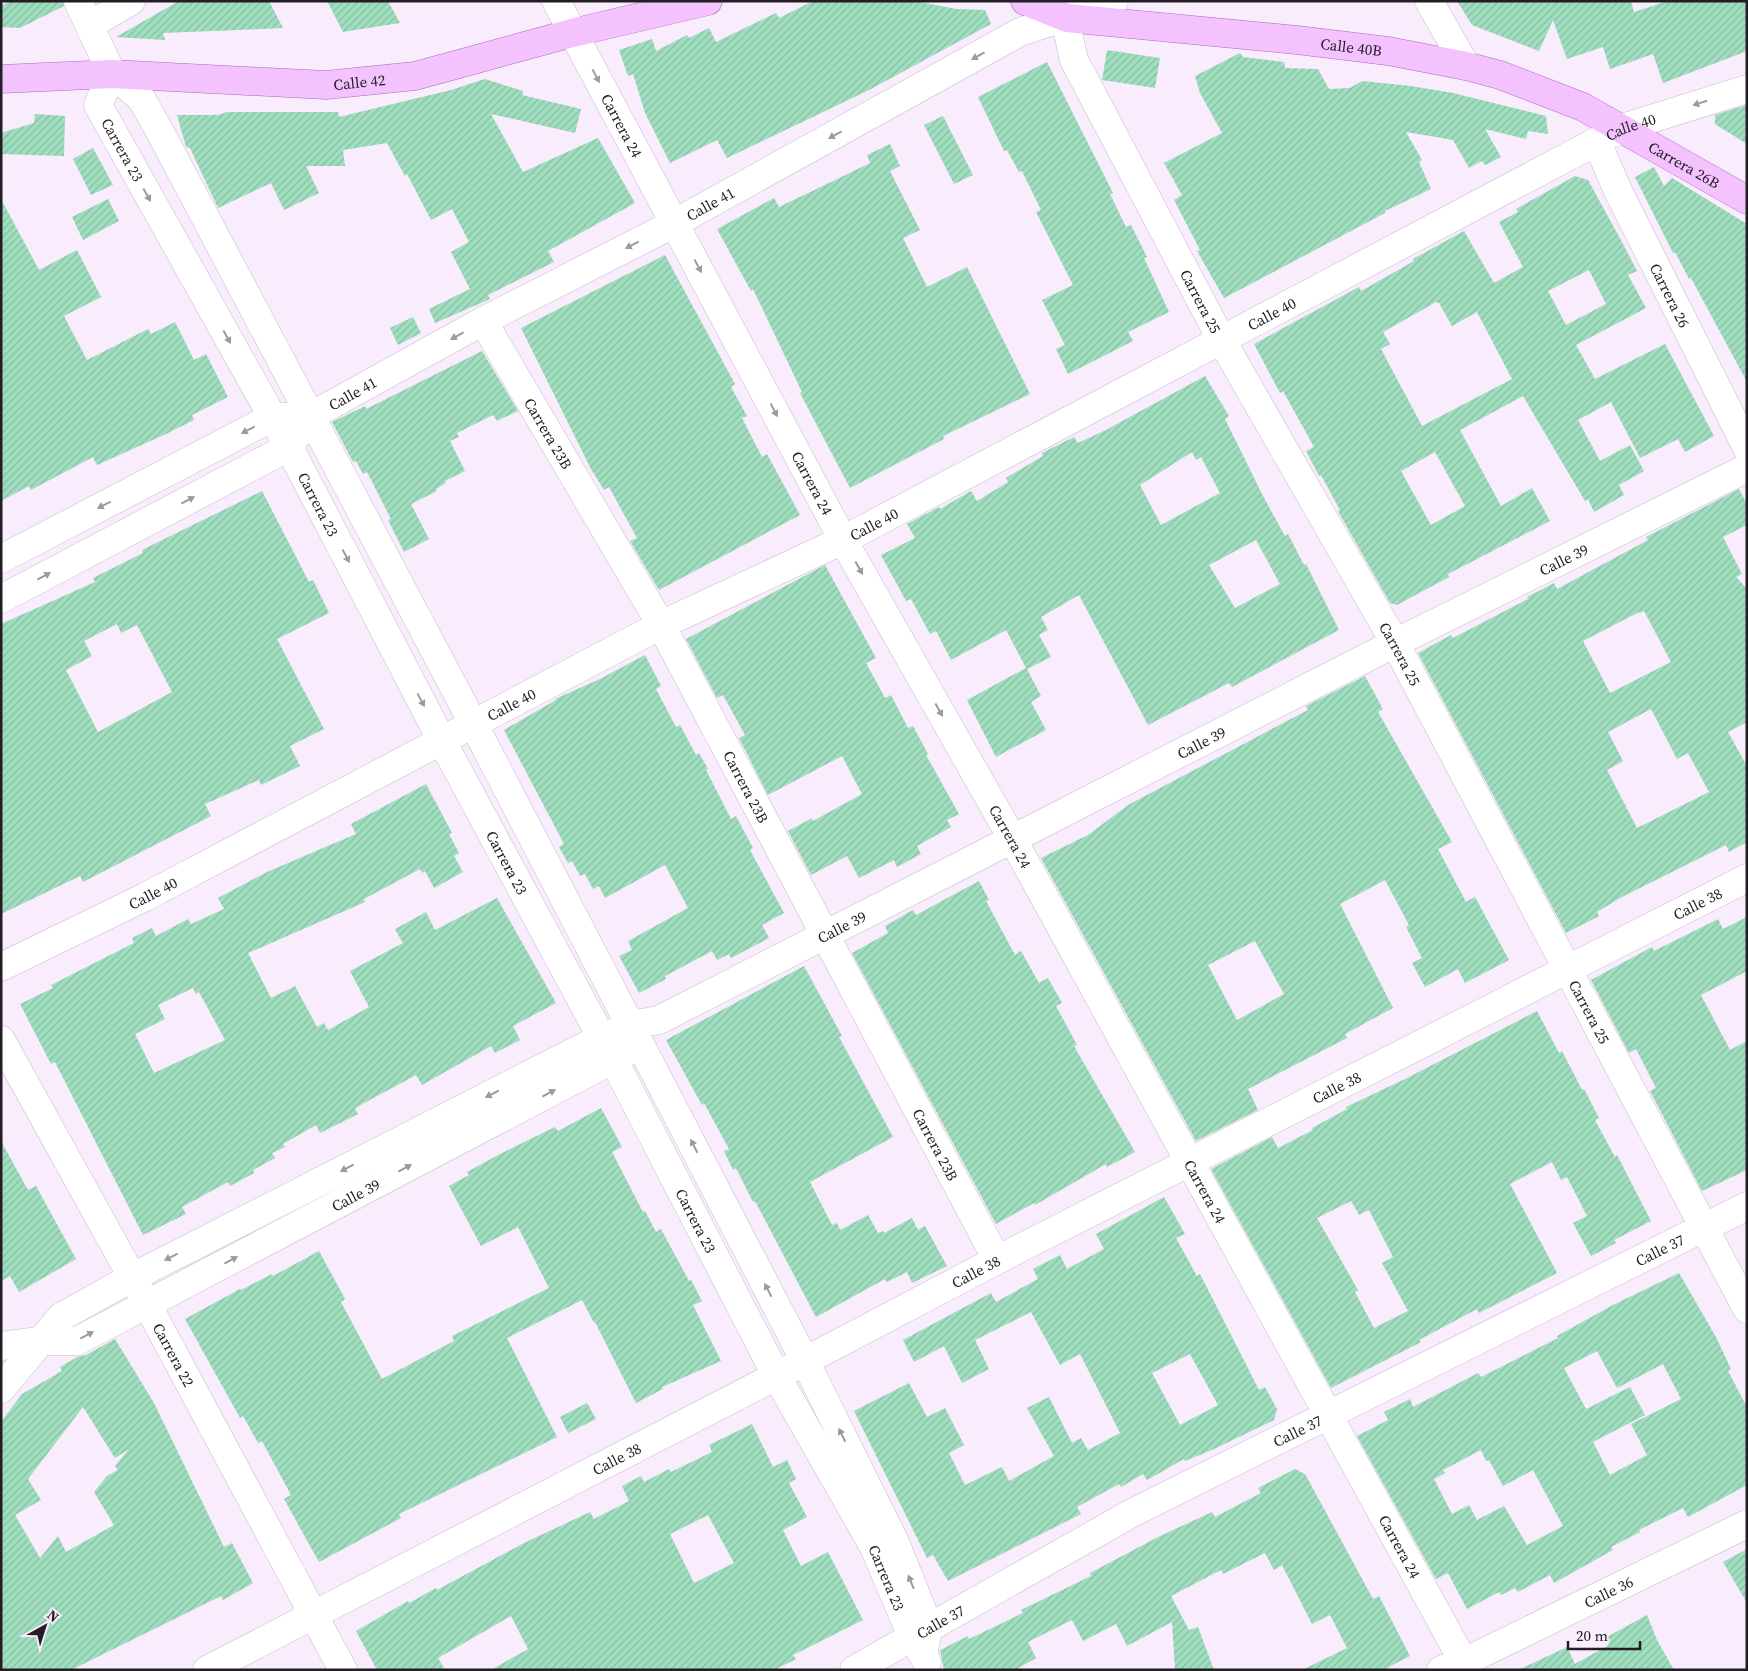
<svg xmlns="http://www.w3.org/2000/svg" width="1748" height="1671" font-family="'Source Serif 4',serif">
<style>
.building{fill:url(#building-hatch);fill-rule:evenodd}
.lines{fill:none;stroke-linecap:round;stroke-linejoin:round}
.minor-casing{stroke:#cabdcd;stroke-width:29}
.major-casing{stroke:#a56eb1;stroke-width:29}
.minor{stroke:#fff;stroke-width:28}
.major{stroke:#f4c2fe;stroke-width:28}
.oneway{fill:#9c9a9c}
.labels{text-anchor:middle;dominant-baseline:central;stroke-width:4;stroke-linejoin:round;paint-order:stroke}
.street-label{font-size:15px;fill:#221e23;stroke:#f9ecfc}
</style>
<defs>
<pattern id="building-hatch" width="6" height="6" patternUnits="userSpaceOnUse" patternTransform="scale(1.25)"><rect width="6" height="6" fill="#9fdebf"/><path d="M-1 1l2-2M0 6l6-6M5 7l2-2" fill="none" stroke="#89bea4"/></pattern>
</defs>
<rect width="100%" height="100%" fill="#f9ecfc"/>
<!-- building -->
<path class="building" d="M11 1H63L64 6 20 28 1 27V6Z
M179 1H269L283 28 163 33 165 40 116 37Z
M327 1H388L400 23 343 32Z
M813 1H914L957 9 985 10 991 24 869 90 727 158 717 140 670 163 645 113 633 74 628 76 619 50 652 39 656 51 687 35 689 38 709 28 716 42 776 13 779 18Z
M1457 1H1631L1634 12 1668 1H1747V51L1663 83 1653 54 1610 69 1603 47 1567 59 1553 20 1539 51 1472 25Z
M1107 50 1160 58 1155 88 1102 80Z
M1240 53 1243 57 1284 62 1285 68 1318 69 1329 89 1350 88 1362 81 1411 86 1453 93 1546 116 1548 134 1528 131 1526 139 1485 129 1501 157 1485 165 1482 161 1469 168 1453 140 1406 132 1422 160 1419 162 1431 189 1385 211V213L1334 240 1224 298 1197 251 1200 250 1174 200 1182 195 1164 163 1222 133 1200 93 1195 76Z
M1047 62 1113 193 1110 194 1126 227 1131 225 1147 257 1144 258 1169 312 1128 332 1133 341 1068 374 1056 349 1065 345 1042 300 1073 285 1036 212 1041 210 1022 171 1019 172 1007 150 1004 151 978 97Z
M485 79 523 91 522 95 581 109 575 133 491 114 523 172 598 138 635 203 548 251 554 262 488 295 490 299 435 323 429 309 470 289 451 252 469 242 452 209 431 220 407 174 405 176 387 143 343 150 345 166H306L319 193 284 210 271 183 218 208 190 148 186 147 177 115H218L227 112H338L339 117 451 90Z
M1747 105V144L1715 124V115Z
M35 114 65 116 64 156 1 154V133L34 123Z
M943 116 973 175 954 184 924 125Z
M890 144 900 166 890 171 920 230 903 238 927 287 967 267 1030 394 943 436 944 439 850 488 800 393 802 392 753 289 751 291 717 229 774 198 779 207 831 182 870 163 867 155Z
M93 148 113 185 91 195 73 159Z
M1654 167 1664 186 1672 178 1747 224V382L1691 278 1689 279 1675 252 1673 253 1635 177Z
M1575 176 1588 180 1623 244 1637 271 1628 275 1646 308 1576 345 1595 379 1665 344 1714 436 1685 452 1678 439 1640 458 1611 402 1578 420 1600 461 1630 445 1644 471 1619 485 1624 495 1594 512 1588 499 1585 501 1523 396 1460 430 1501 506 1532 488 1550 521 1448 574 1449 577 1397 605 1390 603 1338 511 1340 510 1321 475 1319 476 1306 451 1314 447 1283 391 1280 393 1254 344 1359 287 1361 291 1414 261 1413 259 1464 231 1494 283 1523 267 1499 222 1518 212 1516 209ZM1589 270 1606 304 1566 325 1548 291ZM1436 302 1439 303 1452 326 1477 312 1512 379 1422 426 1381 349 1390 344 1383 332ZM1435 452 1465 506 1431 525 1401 471Z
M1 199 39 270 77 250 101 297 64 316 87 360 148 329 151 334 175 322 194 360 206 354 228 397 192 415 194 420 168 433 97 465 93 457 31 490 29 486 1 501Z
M108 199 119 221 83 240 72 217Z
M665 255 735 384 731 387 747 416 742 418 762 457 767 454 800 515 659 590 630 541 637 538 609 487 604 490 591 469 521 328Z
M413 317 421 333 398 345 390 328Z
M482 351 518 411 497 421 493 415 457 433 459 437 450 441 465 471 445 481 446 483 436 489 437 491 411 504 429 539 404 552 388 520 391 519 367 472 363 474 356 461 353 462 332 422 365 406 366 409Z
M1205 376 1229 416 1225 419 1263 496 1285 536 1288 534 1304 565 1306 564 1339 630 1232 687 1229 683 1148 725 1079 595 1041 617 1048 630 1039 635 1051 657 1027 669 1041 696 1031 702 1046 730 996 757 967 700 1026 668 1006 630 951 660 936 631 930 634 911 599 906 601 881 555 915 538 907 524 939 507 940 509 971 491 977 501 1008 482 1006 478 1043 456 1042 453 1074 437 1078 443 1106 430ZM1192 452 1196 460 1201 457 1220 493 1161 525 1140 485ZM1256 540 1280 584 1235 608 1209 565Z
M1739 489 1747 504V525L1723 537 1742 574 1736 577 1747 589V722L1728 732 1747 766V842L1729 852 1726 845 1620 898 1597 912 1599 916 1566 933 1418 653 1451 635 1453 638 1528 599 1527 597 1554 583 1557 589 1648 540 1646 537ZM1644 611 1671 662 1610 693 1583 641 1639 612 1640 613ZM1651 709 1677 759 1688 753 1709 792 1637 828 1607 770 1623 761 1608 732Z
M262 491 309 582 313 580 329 613 277 639 324 729 290 746 300 766 261 785 259 780 205 804 211 816 83 882 80 876 1 914V624L95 582 93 578 143 553 142 550ZM117 624 121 633 137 625 172 692 98 732 66 670 92 656 84 641Z
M825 565 876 658 866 663 885 698 891 695 908 728 913 726 928 754 926 755 959 814 947 820 951 827 917 846 921 854 897 867 894 860 859 878 847 856 811 875 788 831 812 818 813 821 862 794 842 756 768 795 739 738 745 735 723 695 717 698 686 639Z
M645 655 661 686 656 689 676 727 680 725 696 755 699 753 708 769 706 770 731 819 736 816 753 848 750 850 784 913 762 925 769 938 731 958 729 954 717 960 712 951 665 976 666 979 639 993 619 956 632 950 628 941 688 908 665 865 605 898 599 886 593 889 585 874 580 876 572 861 568 863 559 847 564 844 504 730 556 700 555 699 600 679Z
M1365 676 1383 709 1378 712 1452 842 1438 849 1466 902 1475 897 1509 960 1465 983 1458 969 1425 987 1412 963 1422 958 1406 927 1409 925 1385 880 1340 904 1393 1008 1345 1034 1347 1038 1248 1089 1258 1110 1196 1141 1041 858 1088 835 1128 805 1308 710 1306 706ZM1255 941 1284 994 1237 1020 1208 965Z
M426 784 452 833 449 834 459 853 454 856 463 872 434 888 425 871 422 873 420 869 364 899 365 902 248 953 271 998 295 986 317 1027 324 1023 328 1030 369 1007 350 971 403 943 395 929 426 912 435 930 497 898 556 1003 513 1026 520 1040 495 1053 491 1046 422 1085 416 1075 355 1108 358 1114 320 1133 316 1125 283 1144 285 1147 272 1153 275 1158 253 1170 254 1173 230 1186 228 1182 182 1207 186 1214 143 1235 55 1062 51 1064 20 1004 53 988 51 985 134 943 132 938 152 928 156 936 188 919 191 924 224 909 218 898 267 872 356 834 351 824ZM193 988 196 994 199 992 225 1040 154 1073 135 1034 165 1019 158 1005Z
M979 881 989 900 986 901 1015 955 1021 951 1039 983 1048 978 1062 1003 1056 1006 1077 1045 1074 1046 1135 1152 1107 1167 1106 1164 1035 1205 1034 1203 996 1224 852 953 888 933 885 926 913 910 916 915Z
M1747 917V971L1701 995 1730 1050 1747 1041V1170L1702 1191 1650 1091 1656 1088 1636 1049 1629 1053 1591 980 1652 947 1654 951 1718 919 1723 929Z
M804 966 842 1036 839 1037 893 1137 810 1182 832 1225 837 1223 840 1230 868 1215 878 1233 883 1231 884 1233 912 1218 918 1230 925 1226 947 1266 912 1283 907 1272 887 1282 885 1279 816 1317 755 1201 753 1202 736 1168 733 1170 724 1151 729 1149 704 1103 702 1105 666 1040Z
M1537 1011 1559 1053 1562 1051 1582 1090 1584 1089 1599 1118 1595 1120 1615 1157 1617 1155 1651 1221 1614 1240 1616 1243 1591 1256 1573 1223 1587 1216 1567 1177 1561 1180 1552 1162 1510 1184 1557 1273 1479 1313 1477 1309 1419 1340 1421 1342 1331 1388 1211 1169 1272 1137 1278 1148 1313 1130 1312 1128 1347 1109 1346 1107 1405 1079ZM1351 1201 1359 1215 1369 1210 1393 1257 1382 1263 1408 1311 1374 1328 1355 1292 1358 1290 1317 1218Z
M601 1108 622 1147 612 1152 643 1212 645 1211 656 1232 661 1229 689 1281 691 1280 702 1301 693 1305 721 1361 662 1387 663 1389 636 1403 595 1322 594 1323 582 1300 507 1338 557 1437 399 1514 401 1518 319 1562 284 1499 291 1495 262 1441 258 1443 243 1416 240 1418 185 1319 240 1289 241 1290 272 1274 273 1276 319 1251 345 1299 341 1302 382 1379 454 1341 452 1336 549 1288 518 1227 481 1246 449 1186 469 1175 467 1172 500 1154 555 1127 558 1131Z
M1 1141 28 1190 36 1186 76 1259 19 1292 10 1276 1 1281Z
M1164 1197 1185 1234 1176 1238 1197 1276 1200 1274 1259 1390 1265 1387 1277 1409 1274 1420 1214 1449 1185 1461 1184 1459 1147 1480 1143 1474 1121 1487 1119 1484 1077 1507 1081 1514 948 1581 933 1555 927 1558 854 1411 909 1383 927 1417 945 1408 964 1445 949 1453 965 1485 1002 1467 1009 1481 1054 1456 1027 1408 1049 1397 1072 1443 1081 1438 1088 1450 1120 1433 1080 1354 1060 1365 1031 1312 975 1340 989 1369 962 1383 944 1346 914 1362 903 1340 991 1293 996 1302 1038 1279 1033 1269 1060 1255 1067 1269 1104 1249 1096 1234ZM1190 1354 1218 1405 1180 1425 1152 1373Z
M1679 1273 1716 1337 1731 1369 1728 1371 1747 1407V1485L1688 1517 1683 1508 1639 1530 1640 1532 1611 1547 1613 1550 1554 1583 1550 1575 1518 1592 1515 1588 1501 1595 1499 1592 1467 1609 1448 1573 1436 1579 1357 1436 1388 1420 1384 1412 1410 1399 1413 1407 1478 1373 1481 1377 1558 1338 1557 1336 1613 1305ZM1597 1351 1617 1388 1663 1364 1681 1399 1631 1424 1647 1455 1610 1475 1593 1442 1645 1415 1630 1387 1586 1409 1564 1368ZM1481 1450 1486 1461 1489 1460 1503 1486 1533 1470 1563 1526 1527 1545 1504 1506 1477 1520 1469 1505 1452 1514 1434 1479 1445 1473 1443 1470Z
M115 1339 154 1403 224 1547 232 1543 253 1583 223 1600 221 1596 71 1670H1V1422L22 1394 62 1371 60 1367 79 1356 86 1355ZM83 1407 115 1458 129 1449 115 1466 118 1470 107 1476 94 1492 114 1525 66 1552 58 1536 40 1558 15 1515 41 1500 28 1479Z
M587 1403 596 1419 568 1433 560 1417Z
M752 1424 773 1467 787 1460 796 1479 789 1483 807 1517 783 1530 801 1566 828 1552 863 1620 793 1655 796 1659 774 1670H491L528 1649 511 1616 438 1658 445 1670H377L356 1631 408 1601 409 1603 436 1588 437 1590 524 1543 590 1512 594 1519 629 1501 622 1486 641 1476 644 1482 669 1469 671 1472 712 1452 709 1445ZM708 1515 734 1563 694 1583 670 1534Z
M1295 1469 1305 1474 1373 1599 1379 1596 1410 1656 1383 1670H1302L1347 1648 1330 1615 1312 1624 1282 1565 1274 1570 1265 1553 1223 1574 1221 1570 1171 1596 1189 1630 1198 1627 1214 1670H1175L1172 1622 1127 1646 1116 1624 1083 1641 1072 1620 1028 1642 1036 1658 1015 1670H944L940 1650 968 1636 969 1639 1023 1613 1021 1610 1091 1576 1090 1573 1158 1537 1212 1512 1215 1517 1261 1493 1258 1488Z
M1747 1549V1603L1723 1562Z
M1647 1615 1657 1640 1674 1670H1518L1567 1647 1575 1664 1609 1645 1605 1638Z"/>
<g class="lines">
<defs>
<g id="minor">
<path d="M78 1 112 74 141 98 159 130 474 725 805 1361 894 1540 929 1627 923 1654"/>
<path id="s1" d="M556 1 843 540 1013 840 1468 1670"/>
<path id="s2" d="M1057 1 1067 18 1068 33 1074 60 1222 341 1395 643 1747 1309"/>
<path d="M1429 1 1466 66"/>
<path d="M90 25 131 1"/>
<path id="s3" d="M112 74 98 105 289 447 442 741 613 1059 776 1375 875 1549 912 1637 927 1662"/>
<path id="s4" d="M1597 142 1618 191 1747 448"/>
<path id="s5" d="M483 321 661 625 997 1260"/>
<path d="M1 559 273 417H290"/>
<path id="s6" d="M1 599 289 447 311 416 483 321 675 223 1020 32 1114 1"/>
<path id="s7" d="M1 967 145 897 661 625 843 540 1622 128 1747 89"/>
<path id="s8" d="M1 1040 147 1304 343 1670"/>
<path id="s9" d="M1 1346 39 1341H77L629 1051"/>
<path id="s10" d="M1 1389 61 1317 133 1277 601 1038 630 1025 659 1020 1395 643 1747 468"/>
<path id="s11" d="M207 1670 805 1361 997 1260 1747 878"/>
<path id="s12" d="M854 1670 1132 1513 1747 1206"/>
<path id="s13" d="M1441 1670 1464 1662 1747 1524"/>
</g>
<g id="major">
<path id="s14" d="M1025 1 1067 18 1297 40 1388 51 1466 66 1500 75 1583 107 1747 200"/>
<path id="s15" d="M1 79 112 74 326 85 415 76 572 33 708 1"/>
</g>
</defs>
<!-- minor casing -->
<use href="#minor" class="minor-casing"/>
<!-- major casing -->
<use href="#major" class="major-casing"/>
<!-- minor -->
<use href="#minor" class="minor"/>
<!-- major -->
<use href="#major" class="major"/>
</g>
<!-- one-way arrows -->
<defs><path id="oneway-solid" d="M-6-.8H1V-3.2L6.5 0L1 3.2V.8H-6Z" transform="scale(1.25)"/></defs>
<g class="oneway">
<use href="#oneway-solid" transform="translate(978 56) rotate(151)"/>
<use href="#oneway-solid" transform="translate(596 76) rotate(62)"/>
<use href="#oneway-solid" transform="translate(1700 103) rotate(162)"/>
<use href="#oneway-solid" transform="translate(835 135) rotate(151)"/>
<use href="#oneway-solid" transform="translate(147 195) rotate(61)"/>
<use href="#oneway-solid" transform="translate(632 245) rotate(153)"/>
<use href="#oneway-solid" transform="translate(698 266) rotate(62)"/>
<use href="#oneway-solid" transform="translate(457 336) rotate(151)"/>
<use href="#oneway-solid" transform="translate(227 337) rotate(61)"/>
<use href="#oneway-solid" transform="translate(774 410) rotate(62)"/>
<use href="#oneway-solid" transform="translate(248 430) rotate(153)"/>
<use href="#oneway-solid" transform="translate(188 500) rotate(-28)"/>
<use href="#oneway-solid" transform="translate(104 505) rotate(153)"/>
<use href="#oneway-solid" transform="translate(346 556) rotate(62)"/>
<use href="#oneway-solid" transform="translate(859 568) rotate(61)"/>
<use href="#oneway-solid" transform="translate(44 576) rotate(-28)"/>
<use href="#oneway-solid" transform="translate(421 700) rotate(62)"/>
<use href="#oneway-solid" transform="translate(939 710) rotate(61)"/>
<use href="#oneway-solid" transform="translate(549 1093) rotate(-28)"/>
<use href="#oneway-solid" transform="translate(492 1094) rotate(153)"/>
<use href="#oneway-solid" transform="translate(694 1146) rotate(-117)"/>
<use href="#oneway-solid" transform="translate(347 1168) rotate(153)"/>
<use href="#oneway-solid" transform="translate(405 1168) rotate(-28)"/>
<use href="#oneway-solid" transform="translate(171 1257) rotate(153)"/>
<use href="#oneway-solid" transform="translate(231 1260) rotate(-28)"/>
<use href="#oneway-solid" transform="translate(768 1290) rotate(-117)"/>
<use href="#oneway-solid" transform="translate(87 1335) rotate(-28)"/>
<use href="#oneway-solid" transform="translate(842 1435) rotate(-116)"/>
<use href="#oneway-solid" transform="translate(911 1582) rotate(-112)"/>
</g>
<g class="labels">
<!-- street labels -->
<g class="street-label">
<text stroke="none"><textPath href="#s14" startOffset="331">Calle 40B</textPath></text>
<text stroke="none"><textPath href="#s15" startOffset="359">Calle 42</textPath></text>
<text stroke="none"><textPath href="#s1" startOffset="141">Carrera 24</textPath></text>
<text stroke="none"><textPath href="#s7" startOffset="1834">Calle 40</textPath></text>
<text stroke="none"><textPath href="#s3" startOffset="85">Carrera 23</textPath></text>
<text stroke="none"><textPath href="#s14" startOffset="688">Carrera 26B</textPath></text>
<text stroke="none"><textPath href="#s6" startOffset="816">Calle 41</textPath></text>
<text stroke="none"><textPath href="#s4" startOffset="170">Carrera 26</textPath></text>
<text stroke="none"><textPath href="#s2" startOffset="335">Carrera 25</textPath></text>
<text stroke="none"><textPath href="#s7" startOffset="1429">Calle 40</textPath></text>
<text stroke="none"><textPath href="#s6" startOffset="411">Calle 41</textPath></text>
<text stroke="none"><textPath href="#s5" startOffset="130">Carrera 23B</textPath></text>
<text stroke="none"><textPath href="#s1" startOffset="546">Carrera 24</textPath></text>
<text stroke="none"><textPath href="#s3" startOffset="490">Carrera 23</textPath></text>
<text stroke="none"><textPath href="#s7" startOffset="979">Calle 40</textPath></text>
<text stroke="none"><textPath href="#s10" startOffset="1778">Calle 39</textPath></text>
<text stroke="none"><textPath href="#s2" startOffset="740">Carrera 25</textPath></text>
<text stroke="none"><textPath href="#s7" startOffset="574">Calle 40</textPath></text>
<text stroke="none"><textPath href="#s10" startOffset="1372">Calle 39</textPath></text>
<text stroke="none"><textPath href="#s5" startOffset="535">Carrera 23B</textPath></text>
<text stroke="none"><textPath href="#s1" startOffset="951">Carrera 24</textPath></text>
<text stroke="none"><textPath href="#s3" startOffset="895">Carrera 23</textPath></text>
<text stroke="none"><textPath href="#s7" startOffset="169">Calle 40</textPath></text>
<text stroke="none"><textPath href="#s11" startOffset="1676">Calle 38</textPath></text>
<text stroke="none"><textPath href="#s10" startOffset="968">Calle 39</textPath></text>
<text stroke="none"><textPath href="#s2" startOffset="1145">Carrera 25</textPath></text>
<text stroke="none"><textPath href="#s11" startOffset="1271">Calle 38</textPath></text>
<text stroke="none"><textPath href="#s5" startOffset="940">Carrera 23B</textPath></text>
<text stroke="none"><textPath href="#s1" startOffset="1356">Carrera 24</textPath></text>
<text stroke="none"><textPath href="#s9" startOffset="391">Calle 39</textPath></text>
<text stroke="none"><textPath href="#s3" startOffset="1300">Carrera 23</textPath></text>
<text stroke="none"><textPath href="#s12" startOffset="909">Calle 37</textPath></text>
<text stroke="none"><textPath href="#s11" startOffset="866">Calle 38</textPath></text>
<text stroke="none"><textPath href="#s8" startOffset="359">Carrera 22</textPath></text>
<text stroke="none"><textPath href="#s12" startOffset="504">Calle 37</textPath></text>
<text stroke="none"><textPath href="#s11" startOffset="461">Calle 38</textPath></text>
<text stroke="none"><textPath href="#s1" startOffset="1761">Carrera 24</textPath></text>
<text stroke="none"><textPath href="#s3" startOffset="1705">Carrera 23</textPath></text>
<text stroke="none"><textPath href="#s13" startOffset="185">Calle 36</textPath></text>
<text stroke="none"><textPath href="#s12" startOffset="99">Calle 37</textPath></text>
</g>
</g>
<!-- border -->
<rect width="1748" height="1671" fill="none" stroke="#221e23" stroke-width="5"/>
<!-- north arrow -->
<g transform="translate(45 1626) rotate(39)" stroke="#f9ecfc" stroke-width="4" paint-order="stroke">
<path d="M0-4L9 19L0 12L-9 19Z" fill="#221e23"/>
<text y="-8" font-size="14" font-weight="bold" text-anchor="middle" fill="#221e23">N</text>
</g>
<!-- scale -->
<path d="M1568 1641v8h72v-8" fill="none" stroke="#221e23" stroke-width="2.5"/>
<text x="1576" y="1641" font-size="15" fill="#221e23" stroke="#f9ecfc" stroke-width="4" paint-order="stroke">20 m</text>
</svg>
